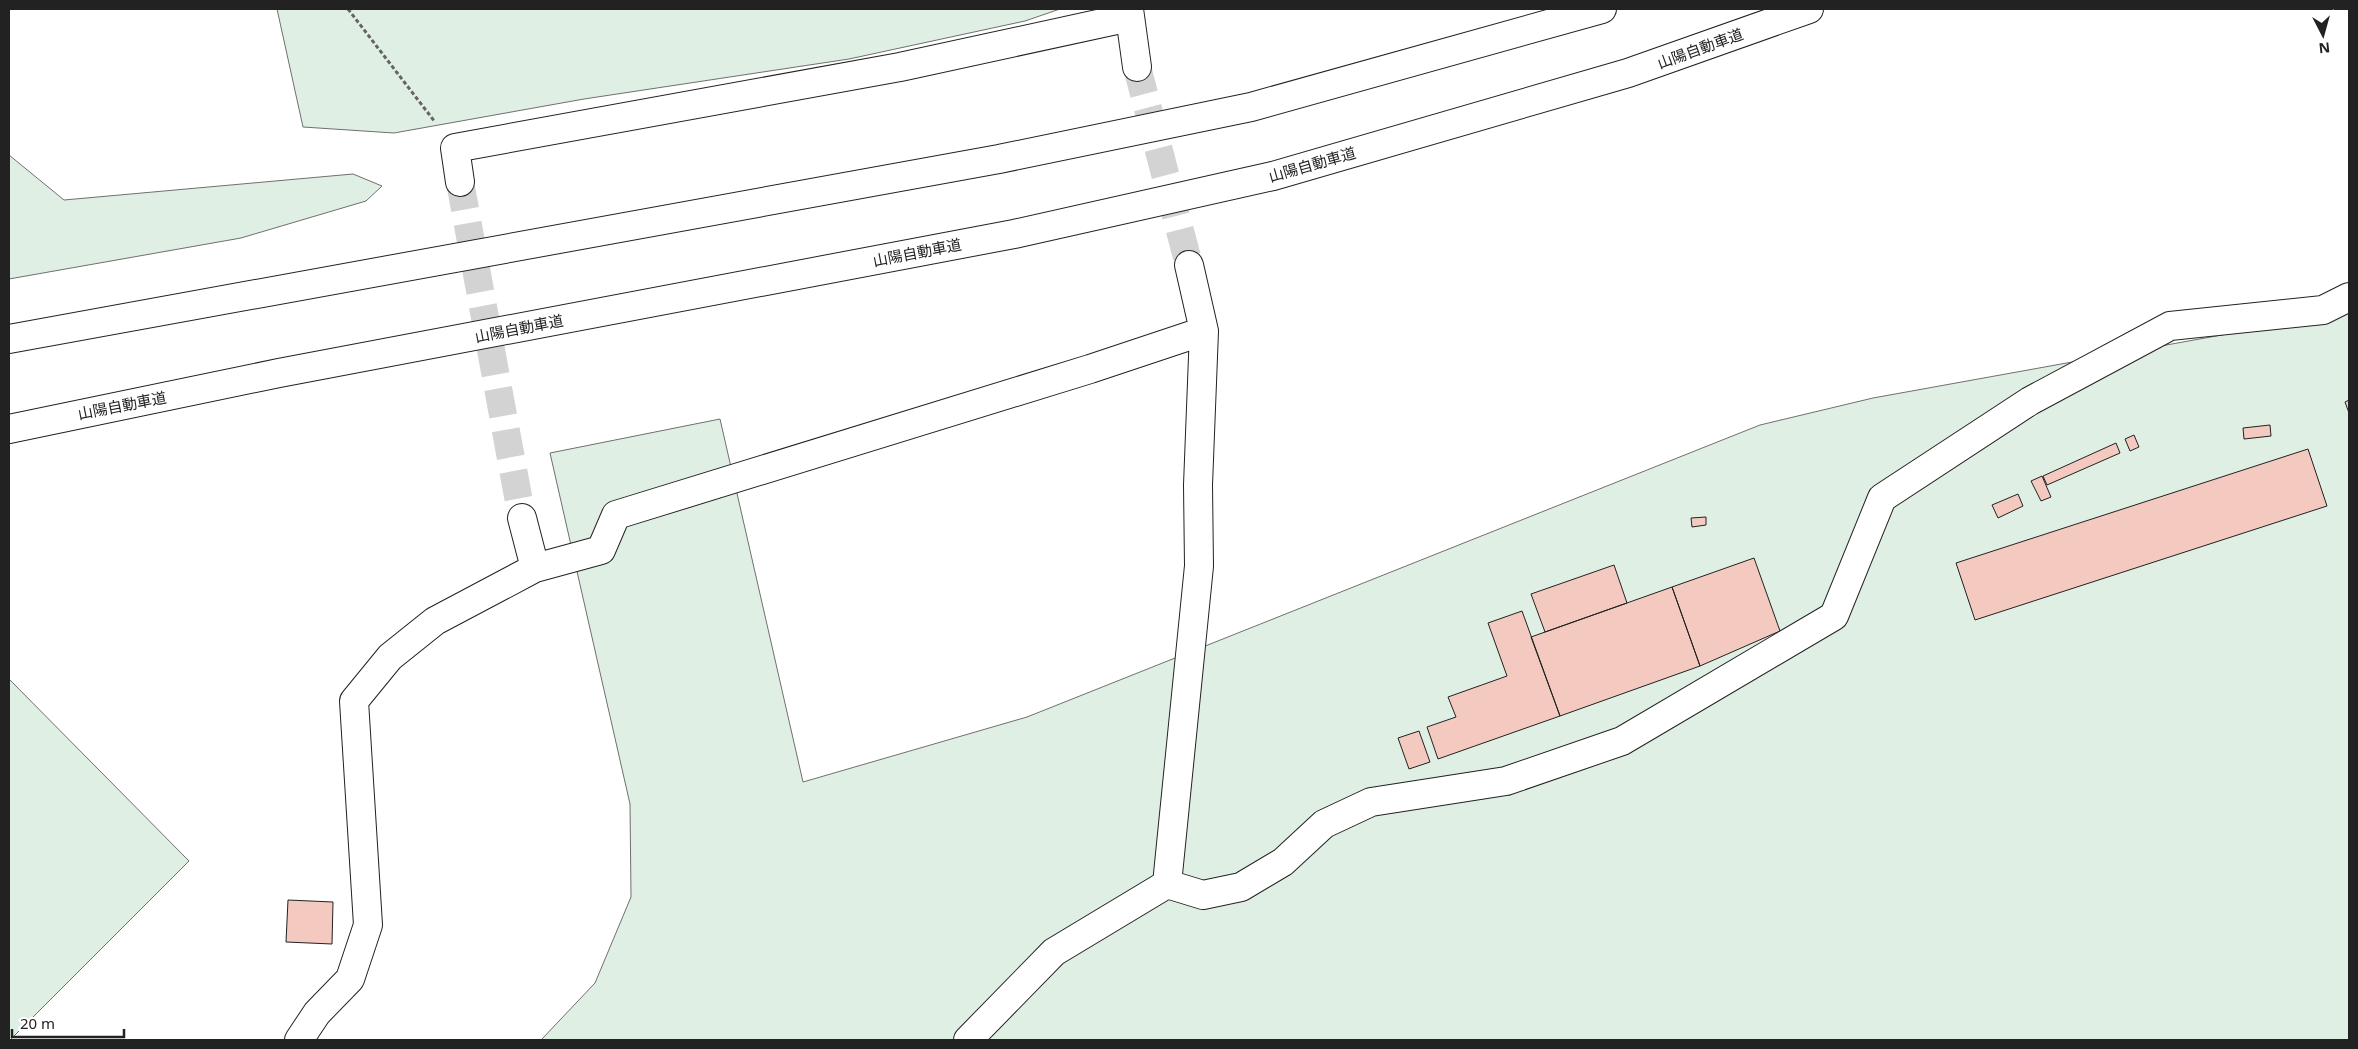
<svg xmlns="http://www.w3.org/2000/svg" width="2358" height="1049" font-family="'Noto Sans','Noto Sans JP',sans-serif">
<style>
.green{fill:#e0efe3;stroke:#6f6f6f}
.building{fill:#f3c9c0;stroke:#222}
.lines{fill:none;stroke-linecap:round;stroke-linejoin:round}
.minor-tunnel{stroke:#d3d3d3;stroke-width:28;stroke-dasharray:28 14;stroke-linecap:butt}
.minor-casing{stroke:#222;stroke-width:30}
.highway-casing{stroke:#222;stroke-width:30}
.path{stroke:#646464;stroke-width:3;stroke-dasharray:4 2.5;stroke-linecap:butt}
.minor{stroke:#fff;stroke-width:28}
.highway{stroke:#fff;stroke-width:28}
.labels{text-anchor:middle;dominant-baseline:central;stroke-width:4;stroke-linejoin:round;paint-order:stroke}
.street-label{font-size:15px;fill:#222;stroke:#fff}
</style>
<rect width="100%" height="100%" fill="#fff"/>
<!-- green -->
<path class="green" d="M277 9H1060L1025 21 849 59 584 99 394 133 303 127Z
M9 155 64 200 353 174 382 186 366 201 241 238 9 279Z
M2349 312V1040H541L595 983 631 897 630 804 550 453 720 419 803 782 1027 717 1760 425 1873 398Z
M9 679 189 861 10 1040H9Z"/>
<!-- building -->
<path class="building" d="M2349 400V413L2345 402Z
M2270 425 2271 436 2244 439 2243 428Z
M2134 435 2139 447 2130 451 2125 439Z
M2116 443 2120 453 2047 485 2043 476Z
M2308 449 2327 506 1975 620 1956 563Z
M2042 476 2051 497 2041 501 2031 481Z
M2018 494 2023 506 1998 518 1992 505Z
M1706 517V525L1692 527 1691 518Z
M1754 558 1780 631 1700 666 1672 587Z
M1614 565 1627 603 1545 632 1531 594Z
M1672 587 1700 666 1560 716 1531 637Z
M1522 611 1560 716 1438 759 1427 727 1456 717 1448 697 1507 676 1488 623Z
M1419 731 1430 762 1409 769 1398 738Z
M288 900 333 902 332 944 286 942Z"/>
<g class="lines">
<!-- minor-tunnel -->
<path class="minor-tunnel" d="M1137 67 1189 265
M460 182 522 518"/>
<defs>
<path id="minor" d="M1129 9 1137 67
M460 182 455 148 900 67 1130 17
M522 518 535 568
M1167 884 1199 566 1198 485 1204 331 1189 265
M299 1040 317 1013 350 979 368 925 354 701 390 657 435 621 535 568 601 550 616 515 1090 369 1204 331
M968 1040 1054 952 1167 884 1203 895 1241 887 1283 862 1324 824 1371 802 1506 781 1622 741 1834 616 1882 498 2030 401 2170 326 2323 310 2349 297"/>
<path id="highway" d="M9 339 999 159 1251 107 1602 9
M9 429 279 373 1014 234 1273 176 1628 73 1809 9"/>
</defs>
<!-- minor casing -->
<use href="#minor" class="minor-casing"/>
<!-- highway casing -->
<use href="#highway" class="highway-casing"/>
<!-- path -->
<path class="path" d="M348 9 435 122"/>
<!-- minor -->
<use href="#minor" class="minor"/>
<!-- highway -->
<use href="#highway" class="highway"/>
</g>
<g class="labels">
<!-- street labels -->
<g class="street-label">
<text transform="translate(1700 48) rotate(-20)">山陽自動車道</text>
<text transform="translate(1312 164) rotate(-16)">山陽自動車道</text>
<text transform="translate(917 252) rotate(-11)">山陽自動車道</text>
<text transform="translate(519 328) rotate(-11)">山陽自動車道</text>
<text transform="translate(122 405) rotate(-11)">山陽自動車道</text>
</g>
</g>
<!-- border -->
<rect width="2358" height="1049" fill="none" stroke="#222222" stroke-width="20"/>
<!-- north arrow -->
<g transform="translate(2323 35) rotate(174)" stroke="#ffffff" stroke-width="4" paint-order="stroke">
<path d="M0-4L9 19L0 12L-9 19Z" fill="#222222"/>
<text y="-8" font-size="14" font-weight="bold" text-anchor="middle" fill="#222222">N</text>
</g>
<!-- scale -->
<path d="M12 1029v8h112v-8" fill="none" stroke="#222222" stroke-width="2.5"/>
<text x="20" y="1029" font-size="15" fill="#222222" stroke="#ffffff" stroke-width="4" paint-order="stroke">20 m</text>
</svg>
